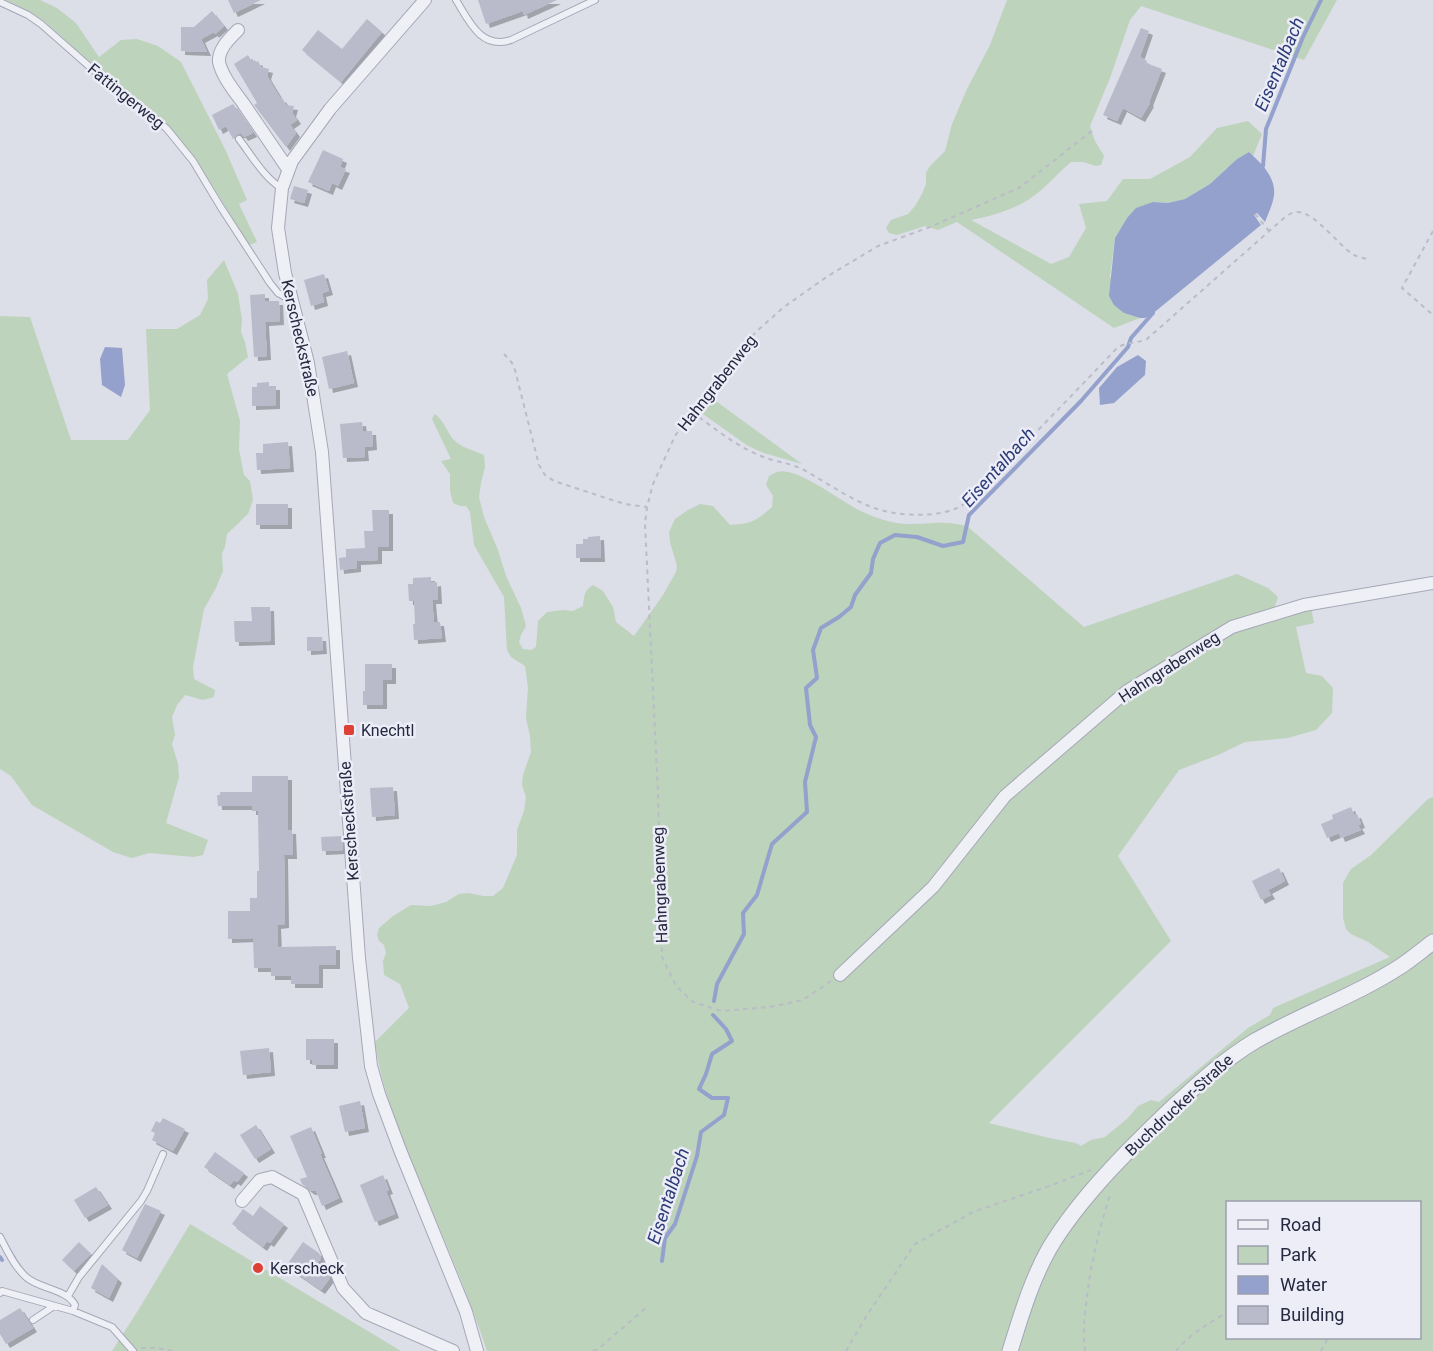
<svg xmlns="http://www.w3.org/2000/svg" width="1433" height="1351" font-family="Roboto,sans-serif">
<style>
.green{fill:#bdd3bc;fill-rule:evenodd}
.water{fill:#93a1cc}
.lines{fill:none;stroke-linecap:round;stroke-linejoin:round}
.stream{stroke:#93a1cc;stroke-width:4}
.building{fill:#b9bbcb;filter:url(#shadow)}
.service-casing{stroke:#a5a7b6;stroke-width:8}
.minor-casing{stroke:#a5a7b6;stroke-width:14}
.tertiary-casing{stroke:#a5a7b6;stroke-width:17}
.path{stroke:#babcc7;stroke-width:2;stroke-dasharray:4.5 4.5;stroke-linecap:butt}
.service{stroke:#eff0f6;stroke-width:6}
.minor{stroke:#eff0f6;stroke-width:12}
.tertiary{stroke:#eff0f6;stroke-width:15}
.poi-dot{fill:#dc4133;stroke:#ecedf6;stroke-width:2}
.labels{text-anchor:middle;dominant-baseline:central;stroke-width:5;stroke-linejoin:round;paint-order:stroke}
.street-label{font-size:16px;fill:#242840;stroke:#ecedf6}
.poi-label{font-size:16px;fill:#242840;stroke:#ecedf6;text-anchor:start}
.water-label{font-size:18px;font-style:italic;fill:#2b3b78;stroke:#ecedf6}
</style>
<defs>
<filter id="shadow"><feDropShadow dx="4" dy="4" stdDeviation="0" flood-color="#0004"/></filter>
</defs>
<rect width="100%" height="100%" fill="#dcdee8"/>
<!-- green -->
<path class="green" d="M6 0H40L57 8 76 23 99 57 121 40 137 39 158 46 181 62 226 151 247 200 239 204 257 242 249 245 196 159 170 127 145 105 109 79 44 21 30 12Z
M1007 0H1337L1304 60 1141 6 1130 20 1110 78 1090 126 1095 141 1104 156 1101 165 1096 166 1083 162H1071C1060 171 1051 182 1040 191 1021 208 995 215 971 220L1051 264 1069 257 1086 228 1079 204 1107 201 1123 179H1150L1190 157 1217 128 1248 121 1262 134 1253 156 1249 152 1237 159 1210 184 1185 199 1168 203 1153 202 1127 218 1115 238 1110 276 1124 313 1140 318 1114 328 957 222 938 230 925 226 897 235 889 233 886 228 891 220 908 214 915 206 922 194 926 184V173L930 166 945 151 952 124 967 89 990 45Z
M224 260 238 294 242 320 241 332 245 342 248 357 227 374 240 421 239 449 244 475 250 481 253 500 248 514 227 534 225 547 222 553 223 571 216 588 204 609 193 667 194 679 215 690 214 697 203 700 185 695 177 705 172 717 175 735 172 744 178 764 179 777 166 823 208 840 203 855 194 857 149 853 132 858 113 852 32 805 11 776 0 769V316L30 317 71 440H128L150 410 146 329H177L200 315 208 299 207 280Z
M709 396 802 464 764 453 748 446 703 414 700 408Z
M435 414C444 421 446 430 453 439 461 448 473 450 484 455L485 467 481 483 479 497 484 517 498 550 506 576 521 608 526 626 521 635 519 642 523 649 531 650 536 647 538 621 547 612 563 610 573 611 583 606C584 597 584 590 593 585L603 591 613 607 616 622 634 636 663 595 676 572 677 566 670 542 669 532 675 519 688 510 700 504 713 506 730 525C752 524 756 521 772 507L773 496 766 485 769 476C771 475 774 473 777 472 798 466 843 504 863 512 876 518 893 524 908 524 931 524 943 520 967 526L1084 627 1237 574 1268 588 1278 597 1271 618 1311 607 1314 623 1296 627 1306 673 1322 676 1333 688 1332 713 1316 730 1288 738 1245 742 1218 755 1179 770 1118 856 1171 941 989 1123 1049 1138 1076 1143 1081 1146 1091 1140 1105 1137 1128 1118 1138 1106 1151 1100 1159 1102 1248 1028 1270 1015 1273 1008 1390 957 1368 942 1351 934 1346 929 1343 918V883L1351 869 1371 855 1428 799 1433 797V934L1411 952 1384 969 1254 1035 1087 1188 1004 1351H487C468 1293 443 1237 420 1181 401 1135 382 1092 375 1042L409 1008 400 984 384 975 383 961 386 953 384 945 379 941 377 935 379 928 393 916 411 905 431 906 446 902 459 894 469 893 483 896H493L503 888 517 855V830L524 811 526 797 522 785 523 775 531 752 530 736 526 718 528 688 525 666 511 657 507 650 504 597 474 545 470 512 466 506H460L453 503 450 491V474L441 461 451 459 432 419Z
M1433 948V1351H1015L1046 1266 1081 1213 1153 1133 1239 1057ZM1228 1202H1420V1338H1228Z
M190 1224 401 1351H112L139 1309Z"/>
<!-- water -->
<path class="water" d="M1249 152C1261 163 1276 177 1274 195 1273 204 1268 214 1265 222L1257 213 1254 215 1261 225 1151 315 1145 318H1140L1124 313 1114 305 1109 296 1115 238 1127 218 1136 208 1153 202 1168 203 1185 199 1210 184 1237 159Z
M105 347 122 348 125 385 121 397 102 385 100 359Z
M1138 355 1146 361 1145 375 1114 403 1100 405 1099 388 1117 367Z"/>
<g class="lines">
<!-- stream -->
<path class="stream" d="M1260 170 1263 166 1266 129 1303 37 1321 0
M714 1001 717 984 744 934 743 913 757 895 772 844 807 812 805 782 816 737 810 725 806 688 817 678 813 650 821 628 839 617 851 607 855 595 871 573 873 559 880 543 895 535 917 537 943 546 963 542 969 515 1081 401 1128 347 1131 338 1153 313
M0 1257 2 1260
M662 1261 665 1238 675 1224 697 1156 701 1132 724 1115 728 1098H712L699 1089 706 1074 712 1054 732 1041 726 1029 713 1015"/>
</g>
<!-- building -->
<path class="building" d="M228 0H261L234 13Z
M478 0H557L524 15 523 11 486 24Z
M212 11 224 26 215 34 214 32 201 39 207 52 181 51V27H194Z
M367 19 382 32 341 82 302 50 318 30 342 49Z
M1141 28 1149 31 1140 57 1147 61 1146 63 1162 69 1149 102 1150 103 1141 118 1123 108 1117 121 1103 115Z
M248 55 252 62 255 60 256 62 258 61 261 67 269 69 267 76 281 99 282 98 286 105 294 106 292 113 297 120 290 125 296 133 286 147 254 105 257 103 234 64Z
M233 104 253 133 244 137 242 134H238L233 139 226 126 219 130 212 115Z
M323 150 343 159 340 167 346 169 338 186 332 183 329 191 308 182Z
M294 186 308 190 304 203 290 199Z
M324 274 329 291 322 293 324 302 311 306 304 280Z
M265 294V301H279L280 321 265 322 267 356 254 357 250 295Z
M347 351 354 383 329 389 322 357Z
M269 382V386H276V405L252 406V387H257V383Z
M362 422 363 431H372L373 446 364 447 365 457 343 458 340 424Z
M288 442 290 468 257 470 256 453H263V444Z
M256 504H288V525H256Z
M372 510H389V547H378V560L357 561V568L340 570 339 558 346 557V549L365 548 364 531H373Z
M600 536 601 558H576V544H583V539H588V537Z
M431 577V583L437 582 438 600H432L434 622H440L442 638 414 640 413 624H415L414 601H409L408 584H413V578Z
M251 607H270L271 641 235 642 234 621H252Z
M307 637H322L323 650 307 651Z
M365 664H392V680H383V705H363V691H365Z
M252 776H288V830H292L293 855H284L285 924 277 925 278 947 336 946V965H319V984H291V976H271V968H254L253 938 228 939V911H250V898H257V871H259L258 811H252V806H218L217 795H220V792H252Z
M393 787 395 815 372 817 370 788Z
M1351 807 1354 815 1357 814 1361 824 1358 825 1361 830 1341 838 1339 833 1327 838 1321 824 1333 819 1332 815Z
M342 836 343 850 322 851 321 837Z
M1279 868 1285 881 1268 890 1271 895 1261 900 1252 881Z
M306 1039H334V1065H312V1060H306Z
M269 1048 271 1072 243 1075 240 1051Z
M360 1101 365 1128 345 1132 339 1106Z
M163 1118 185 1129 173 1151 152 1140 155 1133 151 1131 156 1121 160 1123Z
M256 1125 271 1149 255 1159 240 1135Z
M311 1127 322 1154H320L339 1198 322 1206 316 1191H311L302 1184 300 1179 307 1177 290 1136Z
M215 1152 244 1173 237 1182 234 1180 230 1185 204 1167Z
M383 1175 389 1190 386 1191 395 1214 375 1222 360 1185Z
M96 1187 108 1205 85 1218 74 1200Z
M145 1204 161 1211 137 1258 122 1250Z
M260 1206 284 1224 270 1243 267 1241 263 1247 232 1224 243 1209 253 1216Z
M79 1242 91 1254 74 1271 62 1260Z
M303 1242 319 1253 321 1258 317 1264 326 1270 330 1278 321 1290 286 1266Z
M102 1264 118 1279 109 1298 91 1288Z
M20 1308 33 1328 6 1344 0 1334V1320Z"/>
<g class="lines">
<defs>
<path id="service" d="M456 0C469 21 481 50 511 40L595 0
M0 2 28 15 41 24 107 82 143 108 167 129 193 161 220 206 270 283 278 293 292 301
M239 139C252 156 263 176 281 188
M0 1237C7 1250 14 1266 26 1277 39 1289 67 1289 75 1305L73 1311 112 1327 133 1351
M0 1293 2 1291 73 1311
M68 1296 79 1277 141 1201 147 1191 163 1154
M33 1320 54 1306"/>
<path id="minor" d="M425 0 330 109 292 161 282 188 278 228 285 273 308 363 322 452 359 958 371 1066 379 1094 400 1150 466 1312 477 1351
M238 30C230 38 218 49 219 62 222 76 234 91 243 103 258 125 273 147 288 169
M840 975 933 887 1005 796 1127 691 1232 627 1304 605 1433 583
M242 1201 260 1180 272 1177 303 1194 343 1288 366 1313 453 1351"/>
<path id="tertiary" d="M1010 1351C1021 1316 1031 1281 1049 1249 1079 1198 1131 1147 1174 1106 1200 1082 1225 1059 1255 1041 1302 1014 1355 996 1401 966 1412 959 1422 950 1433 942"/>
</defs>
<!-- service casing -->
<use href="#service" class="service-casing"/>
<!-- minor casing -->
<use href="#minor" class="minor-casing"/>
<!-- tertiary casing -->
<use href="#tertiary" class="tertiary-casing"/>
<!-- path -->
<path class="path" d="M1255 214 1269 231
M1433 231 1402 288 1433 315
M504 354 512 363 515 370 539 465 545 475 554 481 612 500 625 504 647 507
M692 412C714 428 736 446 761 456 775 462 791 463 804 470 833 486 861 508 894 513 913 516 939 516 957 508 972 502 998 472 1010 459 1046 422 1082 385 1117 348 1128 341 1136 344 1147 339L1284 218C1288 215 1292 212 1297 212 1314 211 1339 246 1354 255 1358 257 1363 258 1368 259
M831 981 803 1000 770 1007 721 1011 693 1002 676 986 662 957 658 793 645 524 647 507 653 484 675 436 692 411 739 350 756 332 784 307 828 276 878 246 930 227 1019 188 1093 130
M141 1348H156L173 1351
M593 1351 598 1349 647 1307
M846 1351 867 1315 915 1244 973 1212 1052 1185 1091 1170
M1085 1351C1083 1335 1084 1320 1086 1305 1090 1266 1099 1229 1111 1192
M1176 1351C1190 1334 1209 1323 1228 1312
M1321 1351 1328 1338"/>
<!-- service -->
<use href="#service" class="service"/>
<!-- minor -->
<use href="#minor" class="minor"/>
<!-- tertiary -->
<use href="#tertiary" class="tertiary"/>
</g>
<!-- markers -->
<g class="poi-dot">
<rect x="343" y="724" width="12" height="12" rx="3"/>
<circle cx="258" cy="1268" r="6"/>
</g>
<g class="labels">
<!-- street labels -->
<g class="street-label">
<text transform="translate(126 96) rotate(39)">Fattingerweg</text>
<text transform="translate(300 338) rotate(77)">Kerscheckstraße</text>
<text transform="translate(717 383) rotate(-52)">Hahngrabenweg</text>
<text transform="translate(1169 667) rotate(-33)">Hahngrabenweg</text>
<text transform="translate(349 821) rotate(-94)">Kerscheckstraße</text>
<text transform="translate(660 885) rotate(-92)">Hahngrabenweg</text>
<text transform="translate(1179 1105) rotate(-43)">Buchdrucker-Straße</text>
</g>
<!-- poi labels -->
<g class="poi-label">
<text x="361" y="730">Knechtl</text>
<text x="270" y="1268">Kerscheck</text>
</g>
<!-- water labels -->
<g class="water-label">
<text transform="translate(1279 64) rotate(-67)">Eisentalbach</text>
<text transform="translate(998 467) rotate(-48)">Eisentalbach</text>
<text transform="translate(668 1196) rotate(-72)">Eisentalbach</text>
</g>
</g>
<!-- legend -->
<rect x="1226" y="1201" width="195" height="138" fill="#ecedf6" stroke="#9c9ead" stroke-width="1.5"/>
<rect x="1238" y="1220" width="30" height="9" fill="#eff0f6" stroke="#9c9ead" stroke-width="1.5"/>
<text x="1280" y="1231" font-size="18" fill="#242840">Road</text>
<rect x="1238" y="1246" width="30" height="18" fill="#bdd3bc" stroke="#9c9ead" stroke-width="1.5"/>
<text x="1280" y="1261" font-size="18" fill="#242840">Park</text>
<rect x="1238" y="1276" width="30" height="18" fill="#93a1cc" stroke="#9c9ead" stroke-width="1.5"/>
<text x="1280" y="1291" font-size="18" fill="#242840">Water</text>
<rect x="1238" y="1306" width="30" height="18" fill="#b9bbcb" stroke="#9c9ead" stroke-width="1.5"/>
<text x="1280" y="1321" font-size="18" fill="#242840">Building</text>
</svg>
